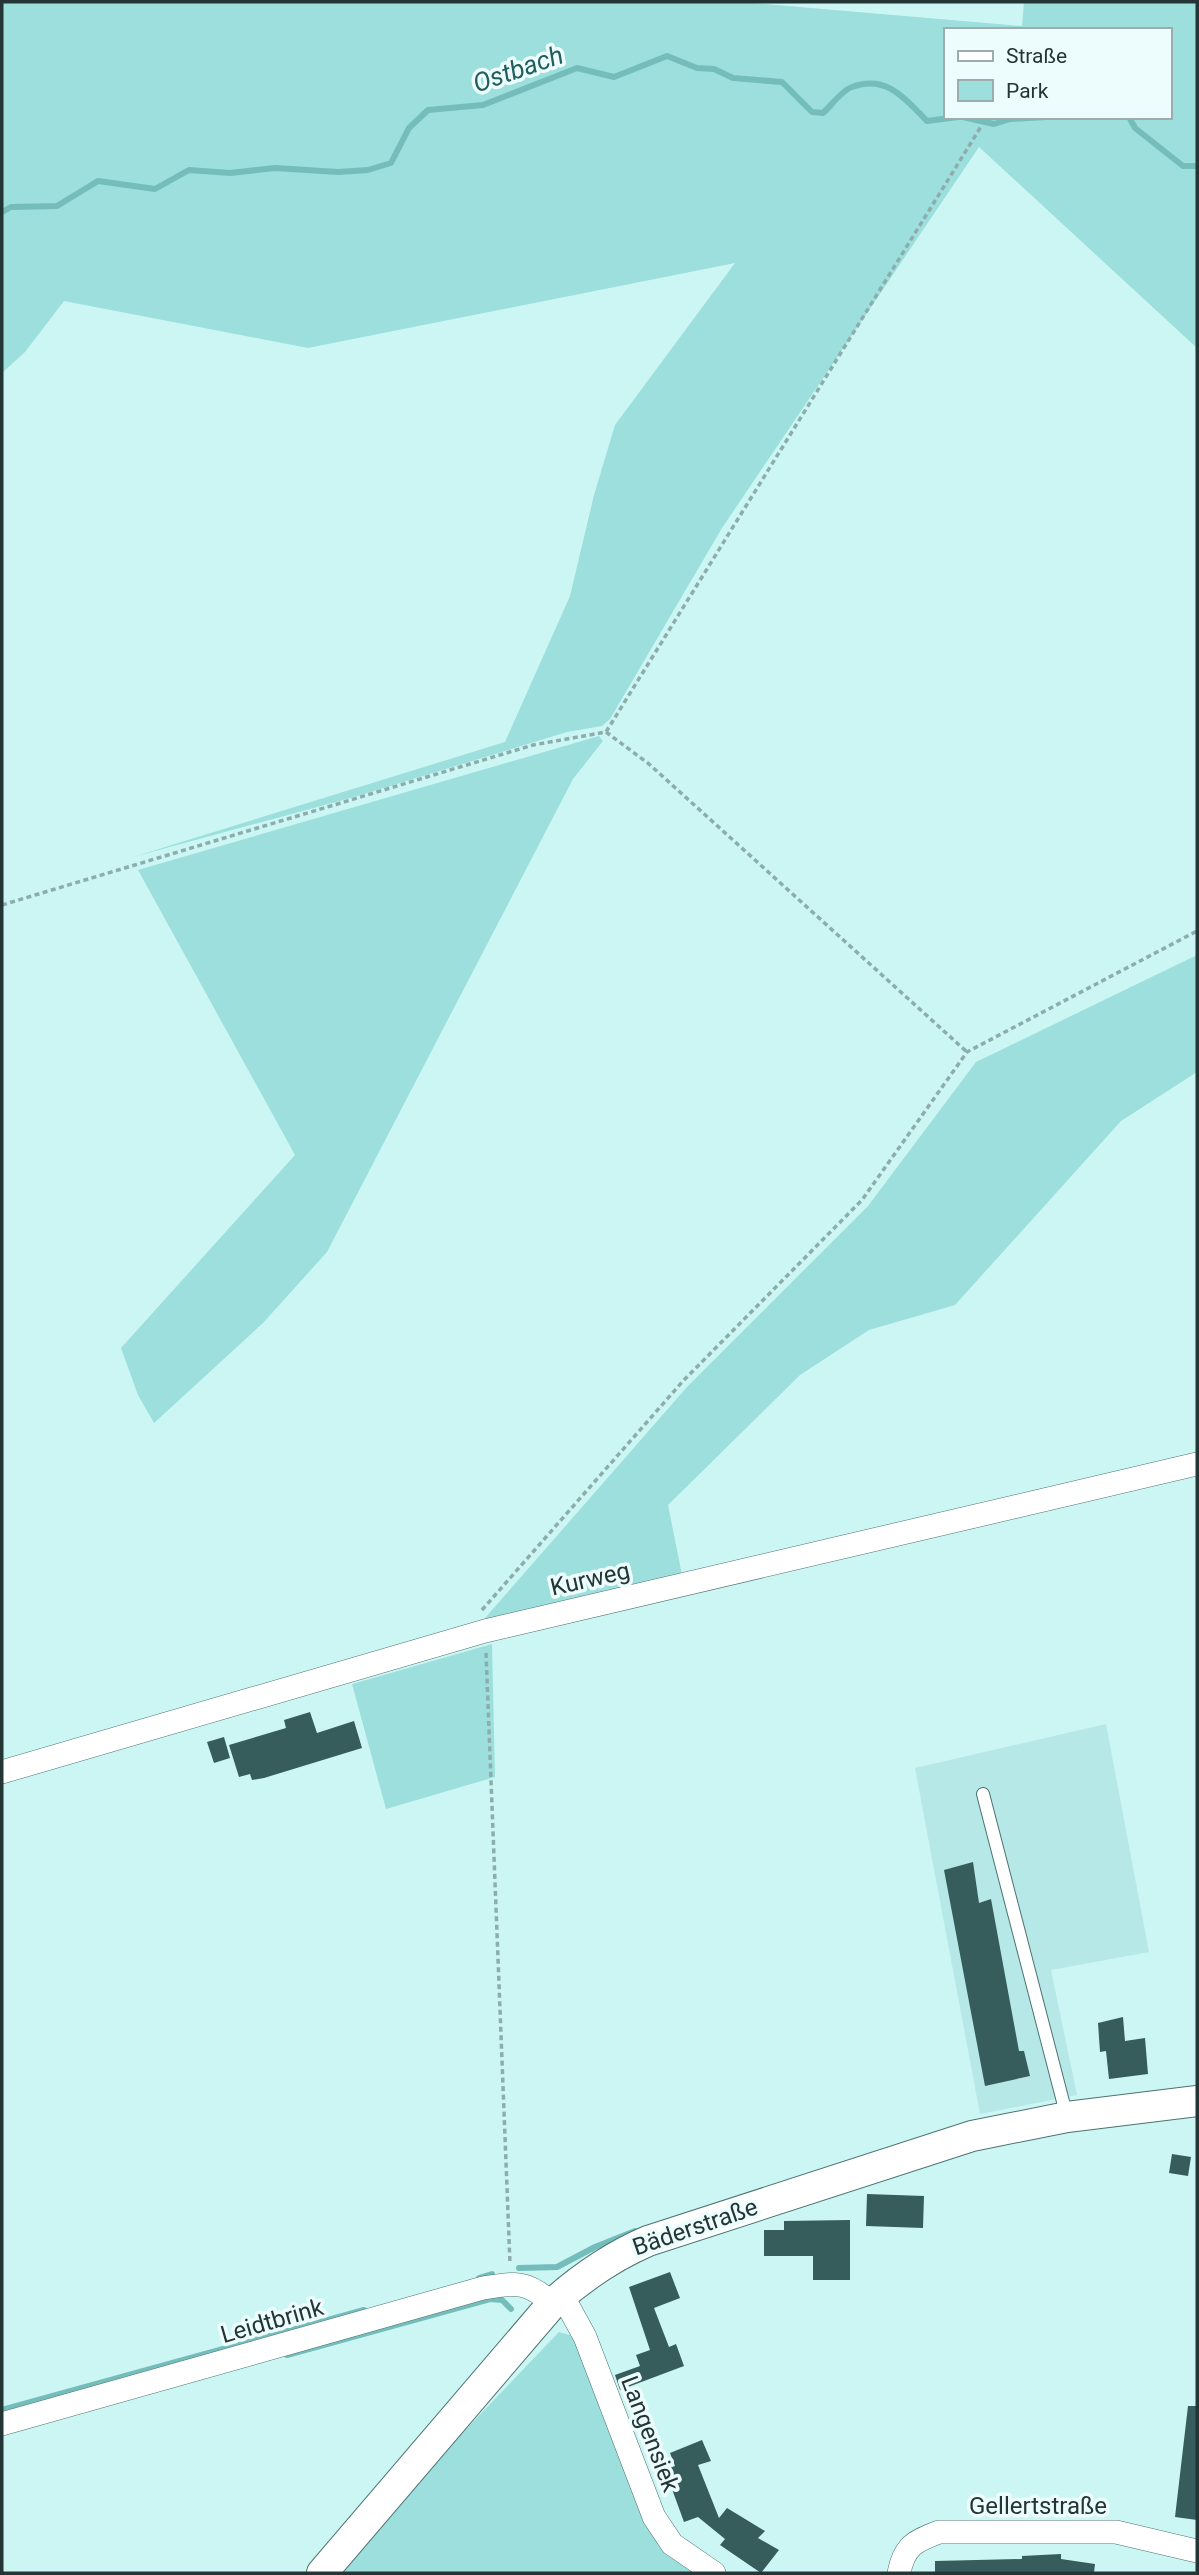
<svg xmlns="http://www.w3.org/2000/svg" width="1199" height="2575" font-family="Roboto,sans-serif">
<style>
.built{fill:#b5e8e6}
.green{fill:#9cdfdd;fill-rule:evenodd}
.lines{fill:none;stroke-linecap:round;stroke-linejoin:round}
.stream{stroke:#75bdbb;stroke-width:6}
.building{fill:#365c5b}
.service-casing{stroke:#4c7372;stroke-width:14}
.minor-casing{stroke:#4c7372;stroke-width:24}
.tertiary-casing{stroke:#4c7372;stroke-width:32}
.path{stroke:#8cadac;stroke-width:3.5;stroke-dasharray:5 3.5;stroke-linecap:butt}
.service{stroke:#fff;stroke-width:12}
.minor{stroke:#fff;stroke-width:23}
.tertiary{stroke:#fff;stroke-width:30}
.labels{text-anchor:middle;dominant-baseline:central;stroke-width:7;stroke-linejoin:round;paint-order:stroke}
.street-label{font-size:24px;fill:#243535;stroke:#edfdfd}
.water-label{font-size:26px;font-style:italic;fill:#215e5d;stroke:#edfdfd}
</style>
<rect width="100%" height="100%" fill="#cbf6f4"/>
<!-- built -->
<path class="built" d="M1106 1724 1149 1952 1051 1970 1077 2095 980 2114 915 1768Z"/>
<!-- green -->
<path class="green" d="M2 2H742L1022 26 1024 2H1197V348L979 147 722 528 610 719 602 726 567 732 354 797 133 857 505 742 570 596 594 495 615 425 735 263 308 348 64 301 25 352 2 373ZM945 30H1169V117H945Z
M599 736 603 741 573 779 327 1252 263 1323 154 1423 138 1395 121 1348 295 1155 138 870Z
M1197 955V1072L1121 1121 955 1305 869 1330 800 1375 668 1505 682 1575 479 1625 687 1387 868 1206 976 1062Z
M492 1644 495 1777 386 1809 352 1684Z
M559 2332 573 2336 647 2519 699 2573H337L447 2449Z"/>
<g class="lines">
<!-- stream -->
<path class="stream" d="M963 117 994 124 1010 119 1046 117
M1129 117 1135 128 1183 166H1197
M2 212 11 207 57 206 98 181 155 189 189 170 230 173 275 168 338 172 368 170 391 163 409 128 428 110 483 105 577 68 614 77 667 56 697 68 714 69 733 78 782 82 812 112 823 113C831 106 842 90 852 87 887 74 905 99 927 121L958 117
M519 2268 557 2267 595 2247 635 2231
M479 2278 492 2274
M287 2355 490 2299 502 2300 511 2309
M2 2410 364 2310"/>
</g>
<!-- building -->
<path class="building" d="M310 1712 317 1733 354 1721 362 1748 264 1778 252 1780 250 1774 239 1777 229 1745 286 1728 284 1720Z
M224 1737 230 1758 214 1763 207 1742Z
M973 1862 979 1903 991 1899 1019 2051H1024L1030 2076 985 2086 944 1870Z
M1123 2017 1125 2041 1145 2038 1148 2074 1109 2079 1106 2051 1100 2052 1098 2023Z
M1172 2154 1191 2157 1188 2176 1169 2173Z
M867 2194 924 2196 923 2228 866 2226Z
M850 2220V2280H813V2256H764V2230H784V2221Z
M670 2272 680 2298 654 2308 669 2347 676 2344 684 2366 620 2390 615 2375 640 2366 636 2355 650 2350 629 2287Z
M1188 2406H1197V2520L1175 2517Z
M702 2440 711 2461 698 2465 719 2518 727 2508 765 2531 758 2538 779 2550 761 2573 720 2545 725 2539 698 2517 684 2522 665 2470 675 2466 670 2453Z
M1061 2554V2559L1095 2564 1094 2573H935V2561L1022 2559V2556Z"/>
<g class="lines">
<defs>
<path id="service" d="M983 1794 1067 2117"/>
<path id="minor" d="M2 1772 485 1631 1197 1464
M562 2295 585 2337 654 2517 672 2544 714 2573
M2 2424 483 2288C514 2283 528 2280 552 2304
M899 2573C904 2546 915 2541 939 2532H1116L1197 2551"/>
<path id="tertiary" d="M322 2573 552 2304C582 2277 611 2257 648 2241L972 2136 1067 2117 1197 2101"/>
</defs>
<!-- service casing -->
<use href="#service" class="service-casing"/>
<!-- minor casing -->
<use href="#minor" class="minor-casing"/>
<!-- tertiary casing -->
<use href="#tertiary" class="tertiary-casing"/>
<!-- path -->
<path class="path" d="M606 732 649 764 967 1052
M2 905 533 745 606 732 982 125
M482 1610 683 1381 862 1200 967 1052 1197 931
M486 1653 510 2264"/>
<!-- service -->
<use href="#service" class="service"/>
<!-- minor -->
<use href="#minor" class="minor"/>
<!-- tertiary -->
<use href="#tertiary" class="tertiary"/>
</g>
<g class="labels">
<!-- street labels -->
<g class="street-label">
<text transform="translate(590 1579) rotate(-13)">Kurweg</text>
<text transform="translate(695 2227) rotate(-19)">Bäderstraße</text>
<text transform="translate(272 2321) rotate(-16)">Leidtbrink</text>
<text transform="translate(650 2434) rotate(69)">Langensiek</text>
<text x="1038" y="2506">Gellertstraße</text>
</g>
<!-- water labels -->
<g class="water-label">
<text transform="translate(518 69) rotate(-19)">Ostbach</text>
</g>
</g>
<!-- border -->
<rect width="1199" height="2575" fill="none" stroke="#243535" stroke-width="7"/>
<!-- legend -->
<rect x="944" y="28" width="228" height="91" fill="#edfdfd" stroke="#9dadad" stroke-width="2"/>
<rect x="958" y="51" width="35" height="10" fill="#ffffff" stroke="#9dadad" stroke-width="2"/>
<text x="1006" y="63" font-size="21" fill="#243535">Straße</text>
<rect x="958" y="80" width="35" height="21" fill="#9cdfdd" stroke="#9dadad" stroke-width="2"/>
<text x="1006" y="98" font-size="21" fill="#243535">Park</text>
</svg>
